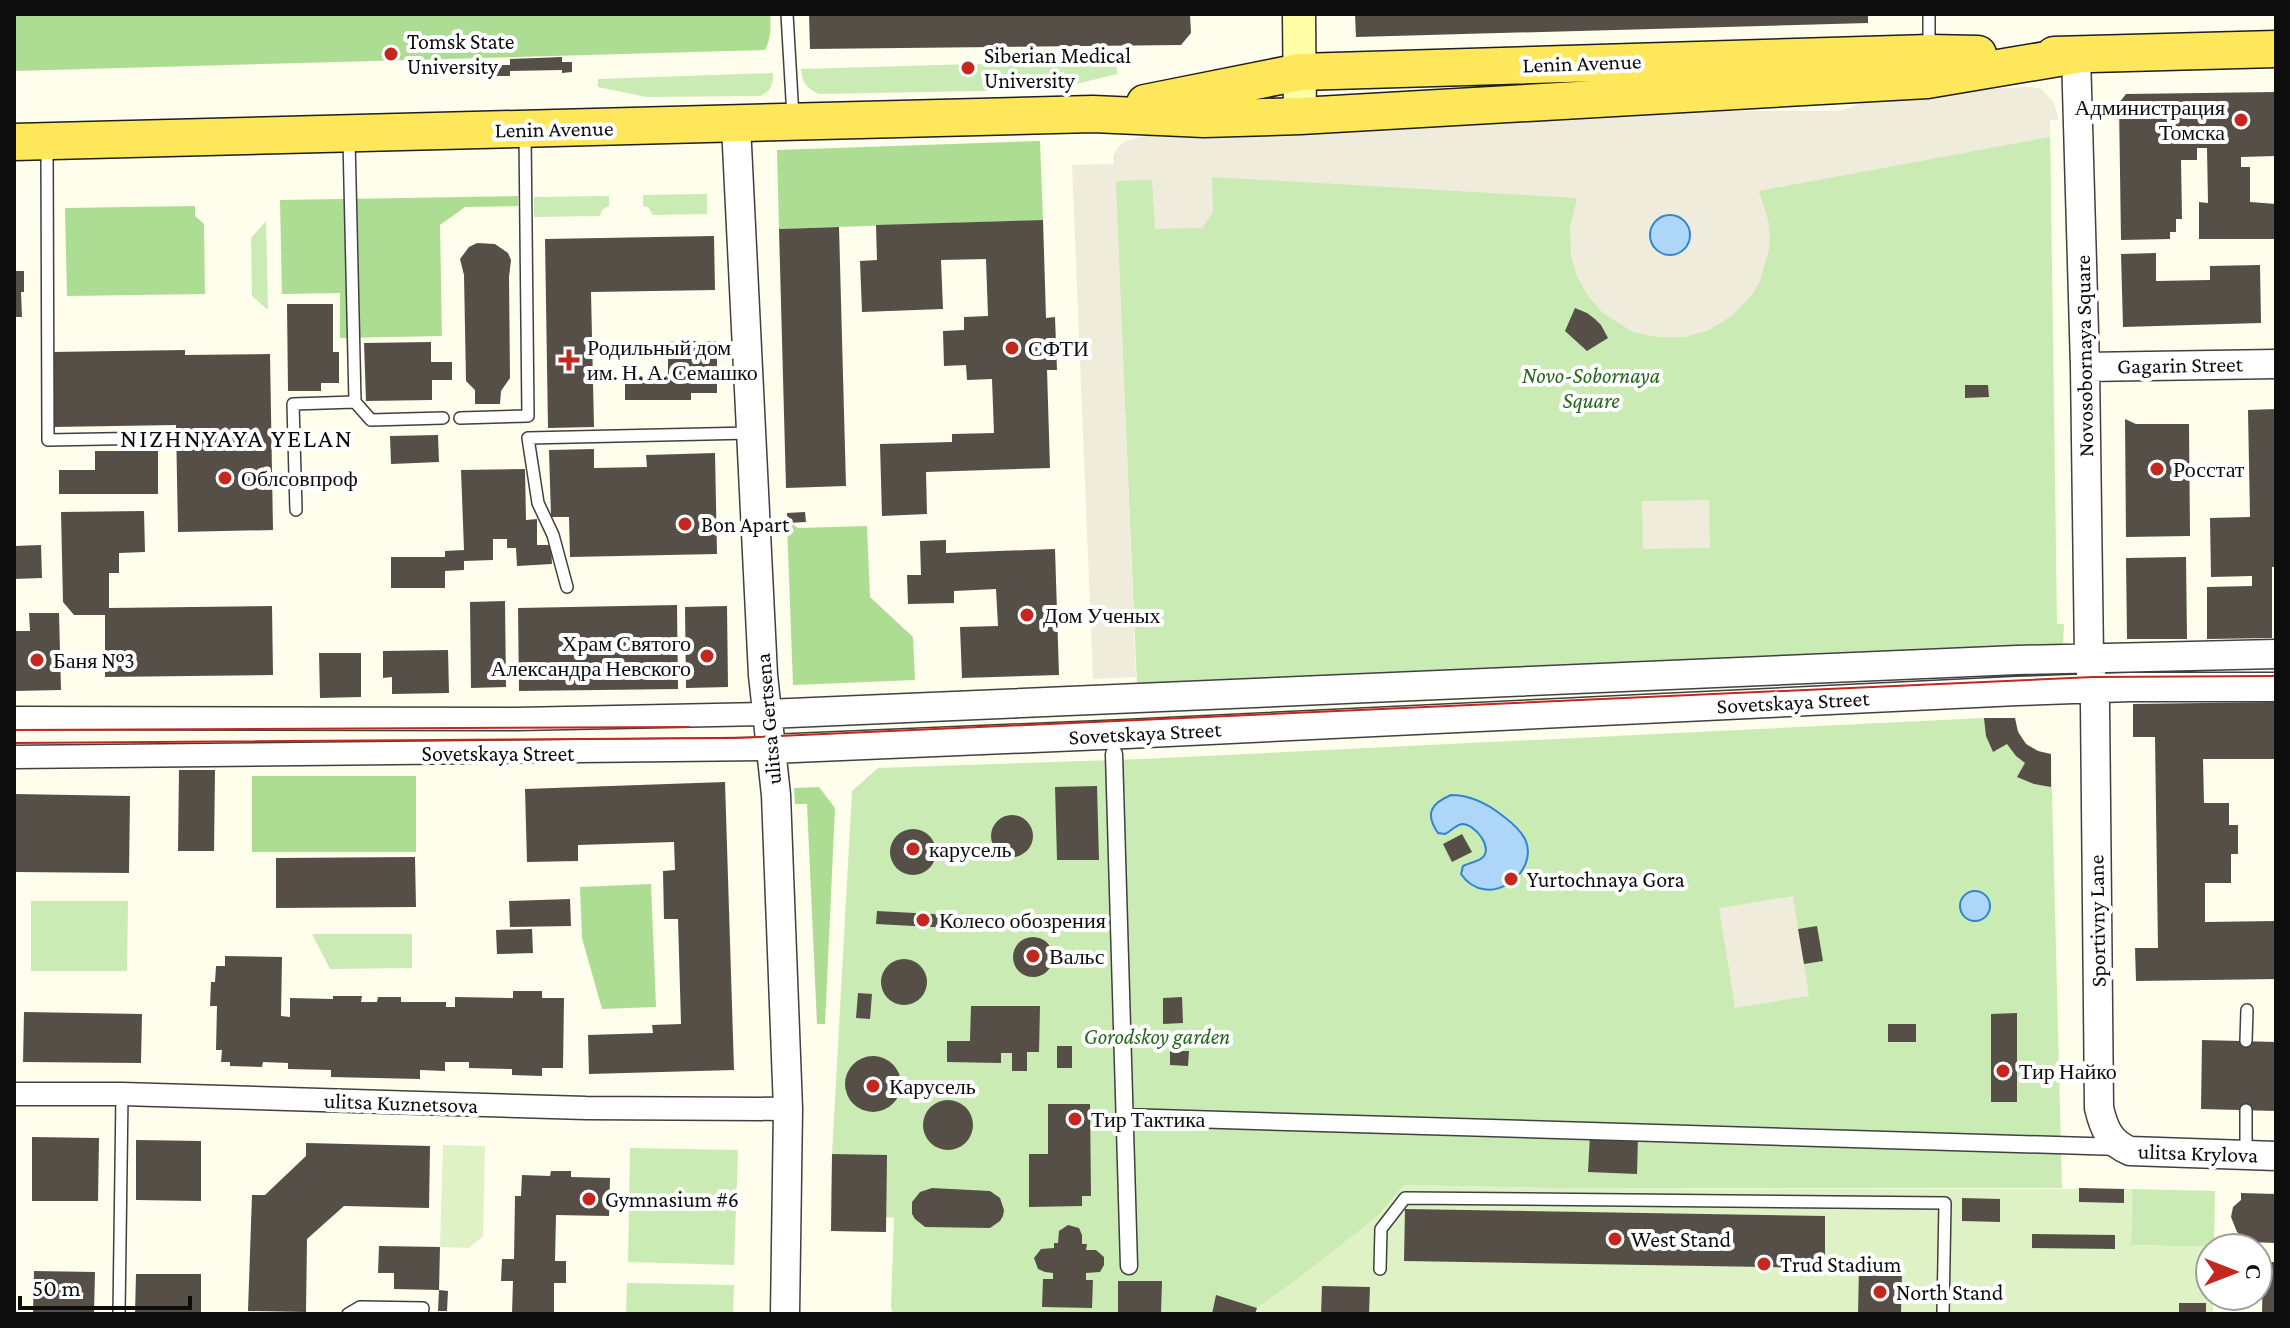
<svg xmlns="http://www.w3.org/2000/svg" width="2290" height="1328" font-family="'Crimson Pro',serif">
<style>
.green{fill:#cbebb4}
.forest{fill:#addc93}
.pitch{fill:#def2c6}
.plaza{fill:#efecdb}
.water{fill:#aed6f9;stroke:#3283d3;stroke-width:2}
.building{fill:#564f48}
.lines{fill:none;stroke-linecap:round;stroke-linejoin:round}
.service-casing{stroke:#404040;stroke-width:14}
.pedestrian-casing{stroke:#404040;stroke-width:19}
.minor-casing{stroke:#404040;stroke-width:25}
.tertiary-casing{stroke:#404040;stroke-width:31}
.secondary-casing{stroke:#2f2f2f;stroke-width:35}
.primary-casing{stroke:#1e1e1e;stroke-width:39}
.service{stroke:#fff;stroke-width:11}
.pedestrian{stroke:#fff;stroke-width:16}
.minor{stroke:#fff;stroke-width:22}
.tertiary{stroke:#fff;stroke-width:28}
.secondary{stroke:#fffea7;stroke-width:32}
.primary{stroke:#ffe75c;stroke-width:36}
.tram{stroke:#c3271e;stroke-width:2}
.poi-dot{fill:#c3271e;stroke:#fff;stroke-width:3}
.labels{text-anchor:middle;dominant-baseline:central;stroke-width:8;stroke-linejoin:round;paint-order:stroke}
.poi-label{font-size:22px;fill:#0d0d0d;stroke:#fff;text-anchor:start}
.street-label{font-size:22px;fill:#0d0d0d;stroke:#fff}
.park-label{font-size:22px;font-style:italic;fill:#22671a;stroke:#fff}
.quarter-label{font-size:26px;letter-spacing:2px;fill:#0d0d0d;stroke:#fff}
</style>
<rect width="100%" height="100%" fill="#fffdec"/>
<!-- green -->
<path class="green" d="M1116 60 1117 74 1064 87 1033 90 819 94C806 88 803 83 801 69Z
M773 73C773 86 771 91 760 96L647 97 598 87V79Z
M2031 87C2048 91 2056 103 2058 120H2050L2057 624H2064L2063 645 2007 652 2002 646 1137 684 1114 156C1125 130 1180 134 1205 132L1663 112 1841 111 1883 96Z
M707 194V214L653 215 648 207 643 206V195Z
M609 196V206L602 210 600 216 534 217V197Z
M266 221 268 310 252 296 251 238Z
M1984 718H2015C2018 739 2030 752 2051 754L2062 1188H1552L1404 1185 1377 1217 1298 1279 1257 1308 1255 1314H893L891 1307 894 1218 886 1217V1232L831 1231 832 1154 852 791 878 768 1143 759Z
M31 901H128L127 971H31Z
M312 934H412V968L330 969Z
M630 1148 738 1150 734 1265 628 1262Z
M2132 1189 2215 1191 2214 1247 2131 1245Z
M627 1283 734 1285 733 1314H626Z"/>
<!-- forest -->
<path class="forest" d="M14 14H770C771 27 771 39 765 50L14 71Z
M1040 141 1043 220 779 229 777 150Z
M518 196V206L465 207 440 225 442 336 340 338V293L282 294 280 200Z
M195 206V216L204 224 205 294 67 296 65 208Z
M787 523H791L798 528 867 526 870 597 913 637 915 680 793 685Z
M252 776H416V852H252Z
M819 787 835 808 825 1024H817L807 804H795L794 788Z
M651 884 656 1007 602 1009 582 938 580 887Z"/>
<!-- pitch -->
<path class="pitch" d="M443 1145 485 1146 483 1236 469 1248 440 1247Z
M1404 1185 1552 1188 2132 1189 2131 1245 2214 1247 2210 1248V1296H2213V1314H1255L1257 1308 1298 1279 1377 1217Z"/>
<!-- plaza -->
<path class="plaza" d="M2031 87 2042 89 2054 103 2058 120H2050V137L1759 191 1768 220 1770 235 1769 249 1760 281 1752 295 1733 315 1709 330 1685 337H1657L1633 332 1603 313 1588 296 1577 276 1571 256 1570 227 1577 198 1212 177 1213 212 1202 228 1155 229 1152 180 1116 181 1136 677 1093 679 1072 165 1114 164 1117 148 1125 141 1140 137 1222 131 1663 112 1841 111 1883 96Z
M1709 500 1710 548 1643 549 1642 501Z
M1793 896 1809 996 1735 1008 1719 908Z"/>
<!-- water -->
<path class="water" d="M1650 235a20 20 0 1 1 40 0a20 20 0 1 1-40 0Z
M1451 795C1470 795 1488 804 1503 816 1511 822 1520 829 1525 839 1541 873 1487 912 1461 874L1463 866C1469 863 1477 862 1482 858 1494 848 1475 824 1462 824 1455 825 1452 831 1445 834L1438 833C1424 813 1432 803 1451 795Z
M1960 906a15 15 0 1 1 30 0a15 15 0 1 1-30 0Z"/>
<!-- building -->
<path class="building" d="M809 14H1190L1191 33 1181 45 810 49Z
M1355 14H1868V23L1356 37Z
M562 57V62H572V72L562 73V70L510 71V76H495V65H510V59Z
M2276 92V156L2241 157V167H2250V202L2276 204V239H2199V202L2208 203 2207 148H2197V160H2181L2182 219H2176V232H2170V239L2121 240 2119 103 2126 94Z
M1043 220 1046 318 1055 317 1057 370H1047L1050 468 926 472 927 514 882 516 880 444 952 442V434L994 433 992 379 967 380 966 365 944 366 943 331 964 330V317L988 316 986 259 941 260 943 309 862 312 860 261 877 260 876 225Z
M839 227 846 486 786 488 779 229Z
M714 236 715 290 591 292 594 427 548 428 545 239Z
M477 243 495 244 508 253 511 260 509 277 510 378 501 391 500 404H475V390L466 381 464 275 460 259 469 247Z
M2156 253V281L2210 280V266L2260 265 2261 323 2123 327 2121 254Z
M14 271H24V292H21L22 317H14Z
M287 304H333V352H339V383H321V391H288Z
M1575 308 1587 313 1595 319 1601 325 1608 338 1587 351 1565 331Z
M668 341H717V393H691V400H625V376H668Z
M431 342V362H452V380H432V400L366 401 364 343Z
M185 350V355L270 354 273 530 178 532 176 425 53 427 52 352Z
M1965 385H1988L1989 397 1965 398Z
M2276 409V567H2272V638L2207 639V587L2252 586V576L2211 577 2210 518 2250 517 2248 410Z
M2125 419 2136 424H2189L2190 536 2126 537Z
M438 435 439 462 391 464 390 436Z
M594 449V468L647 467 646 455 715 453 717 554 570 557 569 517H551L549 450Z
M95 451H158V494H59V470H95Z
M525 469 526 520 537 519V545H551L552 564 517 566 516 548H507V539H493V560L464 561V570L445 571V588H391V557H445V551L464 550 461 470Z
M144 511 145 552 119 553V573H109V608L272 606 273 675 105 677V615H74L63 602 61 512Z
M805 512 806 522 787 523V513Z
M946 540V553L1055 549 1059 675 962 678 960 627 998 626 996 589 954 591V603L908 604 907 575H921L920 541Z
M41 545 42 578 14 579V546Z
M2186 557 2187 639H2127L2126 558Z
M505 601 506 687 471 688 470 602Z
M677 605 678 689 519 691 518 608Z
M727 606 728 687 686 688 685 607Z
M29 613H59L61 690 14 691V631H30Z
M448 650 449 693 392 694V677L383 678V651Z
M319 653H361V697L320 698Z
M2276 702V759H2203L2204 803H2229V825H2238V854H2231V883H2205V922L2276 921V979L2136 981 2135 948H2158L2155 737H2133V704Z
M1984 718H2015L2018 732 2026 744 2038 751 2051 754V787L2034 784 2017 777 2025 763 2016 756 2007 744 1993 752 1986 736Z
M179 770H215L214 851H178Z
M725 782 734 1070 589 1074 588 1035 653 1033 652 1025 681 1024 678 919H664L663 871 675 870 674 842 578 845V861L527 862 525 789Z
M1097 786 1099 860H1057L1055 787Z
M14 794 130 796 129 873 14 872Z
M991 836a21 21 0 1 1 42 0a21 21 0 1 1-42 0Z
M890 852a23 23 0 1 1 46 0a23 23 0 1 1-46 0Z
M1462 834 1472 852 1452 862 1443 844Z
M415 857 416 907 276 908V858Z
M570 899 571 926 510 927 509 901Z
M877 911 970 916V929L876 924Z
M1817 926 1823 961 1804 964 1798 929Z
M532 929 533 953 497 954 496 930Z
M1013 957a20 20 0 1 1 40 0a20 20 0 1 1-40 0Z
M225 956 282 957 281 1016 290 1017V998L333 999V996H362L361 1002H377L378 997H401V1002H446V1007H455V997L513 998V991H542V998H564L563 1068H542V1076L512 1075V1069L469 1068V1062H445V1071L420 1070V1079L331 1077V1070L288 1069V1063L263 1062 262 1067 230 1066V1062H221L222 1050H216L217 1006H210L211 982H215L216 966H225Z
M881 982a23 23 0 1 1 46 0a23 23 0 1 1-46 0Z
M858 993 872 994 870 1019 856 1018Z
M1182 997 1183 1023 1163 1024V998Z
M971 1006H1040L1039 1052H1027V1071H1012V1053H1001V1063L947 1062V1041H970Z
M24 1012 142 1014 141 1063 23 1062Z
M2017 1013V1102H1991V1014Z
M1888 1024H1916V1042H1888Z
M2202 1040 2276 1042V1111L2201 1109Z
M1057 1046H1072V1068H1057Z
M1170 1051H1189L1188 1066 1170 1065Z
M845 1084a28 28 0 1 1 56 0a28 28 0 1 1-56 0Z
M923 1125a25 25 0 1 1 50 0a25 25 0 1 1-50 0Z
M1048 1104H1090L1091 1196H1082V1206L1029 1207V1154H1048Z
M1590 1135 1638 1137 1637 1174 1588 1172Z
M32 1137 99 1138 98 1201H32Z
M136 1140 201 1141V1201L136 1200Z
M306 1143 430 1146 429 1208 344 1206 307 1239 306 1312 248 1311 252 1195H265L306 1156Z
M832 1154 887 1155 886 1232 831 1231Z
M551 1171H571V1177L610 1178 609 1216 556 1215 555 1261H566V1283H554V1314H512L513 1281H501L502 1259H514L515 1196H521L522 1175 550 1176Z
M932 1188 990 1191 1000 1198 1004 1210 1003 1216 1000 1221 990 1228 925 1227 915 1219 912 1214V1202L920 1192Z
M2079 1188 2124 1189V1203L2079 1202Z
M2241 1193 2276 1194V1243L2248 1242 2237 1232 2231 1217 2233 1207 2241 1200Z
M1962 1198 2000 1199V1222L1962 1221Z
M1405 1209 1825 1216V1268L1404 1261Z
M1068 1225 1079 1228 1082 1235V1244H1087L1086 1250H1096L1104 1257V1265L1100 1272 1086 1273V1280H1093L1092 1308 1042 1307 1043 1279H1053V1273L1045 1272 1038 1269 1034 1258 1041 1249 1054 1248V1243H1058L1059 1231Z
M2032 1234 2115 1235V1249L2032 1248Z
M379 1246 440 1247 439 1290 394 1289V1273H378Z
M2263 1262H2276V1314H2262Z
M1859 1269 1902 1270 1901 1314H1858Z
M34 1271 95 1272 94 1314H33Z
M136 1274H201V1314H135Z
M1118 1281H1162L1161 1314H1118Z
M1322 1286 1370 1287 1369 1314H1321Z
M439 1290 448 1291 447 1311H438Z
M1216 1295 1257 1308 1255 1314H1212Z
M2179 1303H2206V1314H2179Z"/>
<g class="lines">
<defs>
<path id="service" d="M787 14 793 117
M1929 14V49
M47 148 48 440 156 438
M355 402 371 420 443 418
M460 418 528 416 525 134
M296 510 293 404 355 402 349 139
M567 587 553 535 538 503 528 438 750 433
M2246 1041 2247 1010
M2246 1155V1110
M1380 1269 1381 1229 1405 1198 1945 1203 1943 1314
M119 1314 122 1094
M348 1314 360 1307 423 1308 422 1314"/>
<path id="pedestrian" d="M1114 754 1129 1266
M1124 1117 2120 1147"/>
<path id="minor" d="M14 718 517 719 767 714
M14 757 771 749
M14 1094H122L586 1108 788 1109"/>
<path id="tertiary" d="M2076 55 2085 367 2089 657 2095 704 2099 1108C2104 1129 2110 1143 2130 1151L2276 1156
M736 125 763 675 776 795 788 1109 785 1314
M2085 367 2276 364
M767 714 2017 660 2276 654
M771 749 1127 734 2017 691 2130 687H2276"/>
<path id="secondary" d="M1299 14 1300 116"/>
<path id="primary" d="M2054 55 2276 49
M1145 103 1300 72 1930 53 1978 54
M14 142 1093 114 1204 119 1300 116 1927 80 2076 55"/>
</defs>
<!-- service casing -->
<use href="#service" class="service-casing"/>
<!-- pedestrian casing -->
<use href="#pedestrian" class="pedestrian-casing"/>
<!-- minor casing -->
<use href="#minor" class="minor-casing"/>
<!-- tertiary casing -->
<use href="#tertiary" class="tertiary-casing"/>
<!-- secondary casing -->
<use href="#secondary" class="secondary-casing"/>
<!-- primary casing -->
<use href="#primary" class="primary-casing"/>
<!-- service -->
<use href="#service" class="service"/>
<!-- pedestrian -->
<use href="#pedestrian" class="pedestrian"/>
<!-- minor -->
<use href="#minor" class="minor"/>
<!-- tertiary -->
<use href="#tertiary" class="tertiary"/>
<!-- secondary -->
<use href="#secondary" class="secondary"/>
<!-- primary -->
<use href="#primary" class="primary"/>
<!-- tram -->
<path class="tram" d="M14 730 689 727
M14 743 735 738 2093 677 2276 676"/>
</g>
<!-- markers -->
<g class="poi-dot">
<circle cx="391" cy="54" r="8"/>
<circle cx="968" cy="68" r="8"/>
<circle cx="2241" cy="120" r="8"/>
<circle cx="1012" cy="348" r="8"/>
<path d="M565 348h8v8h8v8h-8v8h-8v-8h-8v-8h8z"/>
<circle cx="2157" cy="469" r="8"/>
<circle cx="225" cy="478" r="8"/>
<circle cx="685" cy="524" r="8"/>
<circle cx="1027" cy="615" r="8"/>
<circle cx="707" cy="656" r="8"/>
<circle cx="37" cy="660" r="8"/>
<circle cx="913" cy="849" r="8"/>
<circle cx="1511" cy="879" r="8"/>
<circle cx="923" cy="920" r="8"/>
<circle cx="1033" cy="956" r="8"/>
<circle cx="2003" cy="1071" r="8"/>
<circle cx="873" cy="1086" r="8"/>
<circle cx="1075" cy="1119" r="8"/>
<circle cx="589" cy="1199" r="8"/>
<circle cx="1615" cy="1239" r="8"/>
<circle cx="1764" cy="1264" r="8"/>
<circle cx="1880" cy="1292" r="8"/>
</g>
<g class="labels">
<!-- poi labels -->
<g class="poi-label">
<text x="407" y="41">Tomsk State<tspan x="407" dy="25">University</tspan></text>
<text x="984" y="55">Siberian Medical<tspan x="984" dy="25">University</tspan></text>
<text x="2225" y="107" text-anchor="end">Администрация<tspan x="2225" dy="25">Томска</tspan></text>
<text x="587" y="347">Родильный дом<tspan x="587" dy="25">им. Н. А. Семашко</tspan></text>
<text x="1028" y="348">СФТИ</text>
<text x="2173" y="469">Росстат</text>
<text x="241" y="478">Облсовпроф</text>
<text x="701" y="524">Bon Apart</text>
<text x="1043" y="615">Дом Ученых</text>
<text x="691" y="643" text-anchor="end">Храм Святого<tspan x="691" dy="25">Александра Невского</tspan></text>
<text x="53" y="660">Баня №3</text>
<text x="929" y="849">карусель</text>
<text x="1527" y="879">Yurtochnaya Gora</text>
<text x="939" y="920">Колесо обозрения</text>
<text x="1049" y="956">Вальс</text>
<text x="2019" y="1071">Тир Найко</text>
<text x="889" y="1086">Карусель</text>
<text x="1091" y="1119">Тир Тактика</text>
<text x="605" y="1199">Gymnasium #6</text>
<text x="1631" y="1239">West Stand</text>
<text x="1780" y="1264">Trud Stadium</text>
<text x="1896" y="1292">North Stand</text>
</g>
<!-- street labels -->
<g class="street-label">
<text transform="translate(1582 63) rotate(-2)">Lenin Avenue</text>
<text transform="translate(554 129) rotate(-1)">Lenin Avenue</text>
<text transform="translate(2084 356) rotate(-91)">Novosobornaya Square</text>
<text transform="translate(2180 365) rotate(-1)">Gagarin Street</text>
<text transform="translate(1793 702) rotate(-3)">Sovetskaya Street</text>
<text transform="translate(768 719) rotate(-95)">ulitsa Gertsena</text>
<text transform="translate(1145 733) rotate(-3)">Sovetskaya Street</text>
<text x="498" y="753">Sovetskaya Street</text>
<text transform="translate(2097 921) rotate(-91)">Sportivny Lane</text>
<text transform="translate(401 1103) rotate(2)">ulitsa Kuznetsova</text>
<text transform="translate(2198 1153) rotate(2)">ulitsa Krylova</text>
</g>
<!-- park labels -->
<g class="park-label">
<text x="1591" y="375">Novo-Sobornaya<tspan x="1591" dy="25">Square</tspan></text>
<text x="1157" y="1036">Gorodskoy garden</text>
</g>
<!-- quarter labels -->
<g class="quarter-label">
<text x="237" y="438">NIZHNYAYA YELAN</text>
</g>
</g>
<!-- border -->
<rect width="2290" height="1328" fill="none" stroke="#0d0d0d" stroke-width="32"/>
<!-- north arrow -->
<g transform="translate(2234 1272) rotate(90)"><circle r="38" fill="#ffffff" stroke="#9e9e9e" stroke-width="2"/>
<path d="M0-6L14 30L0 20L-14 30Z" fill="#c3271e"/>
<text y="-12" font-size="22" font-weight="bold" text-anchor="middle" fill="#0d0d0d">С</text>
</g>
<!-- scale -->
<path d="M20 1296v12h170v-12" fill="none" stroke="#0d0d0d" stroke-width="4"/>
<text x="32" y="1296" font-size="24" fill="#0d0d0d" stroke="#ffffff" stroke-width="6" paint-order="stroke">50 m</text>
</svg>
